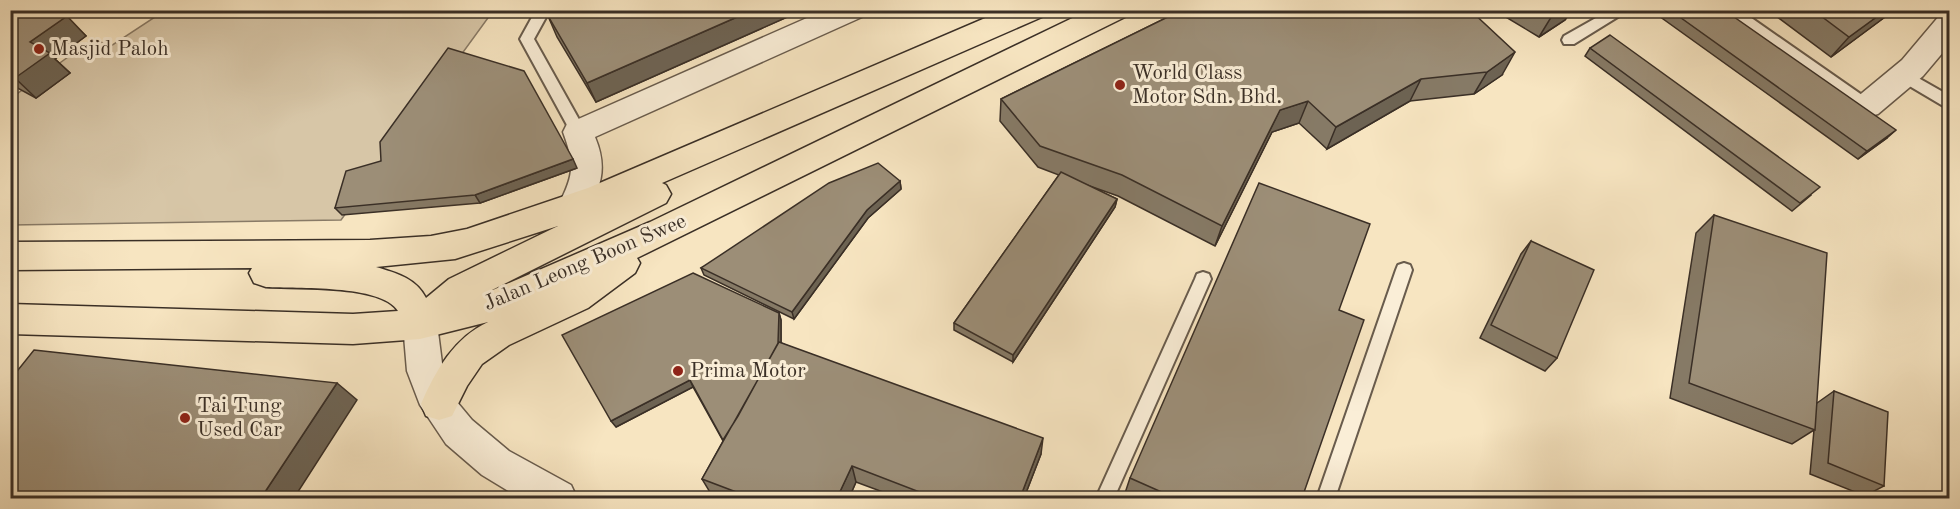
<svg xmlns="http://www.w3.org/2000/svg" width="1960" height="509" font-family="'Old Standard TT',serif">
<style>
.green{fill:#d7c6a7;stroke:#887a66;stroke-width:1.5}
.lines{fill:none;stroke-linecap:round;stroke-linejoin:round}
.lane-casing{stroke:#695c4d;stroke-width:4}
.street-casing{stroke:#695c4d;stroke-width:3}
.primary-casing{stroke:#3a2f26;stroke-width:3}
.lane{fill:#faeed7;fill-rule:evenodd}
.street{fill:#faeed7;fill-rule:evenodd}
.primary{fill:#f7e5c1;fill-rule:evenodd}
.wall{fill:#867a66;stroke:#3a2f26;stroke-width:1.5}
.shaded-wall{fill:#6d6353;stroke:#3a2f26;stroke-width:1.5}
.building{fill:#9c8e77;stroke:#3a2f26;stroke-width:1.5}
.poi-dot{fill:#8f2418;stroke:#faeed7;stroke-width:2}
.labels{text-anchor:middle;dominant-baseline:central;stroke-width:6;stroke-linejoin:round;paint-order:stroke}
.poi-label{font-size:21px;fill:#3a2f26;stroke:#faeed7;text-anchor:start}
.street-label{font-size:21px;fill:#3a2f26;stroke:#faeed7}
</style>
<rect width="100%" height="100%" fill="#f7e5c1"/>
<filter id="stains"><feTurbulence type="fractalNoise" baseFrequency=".00333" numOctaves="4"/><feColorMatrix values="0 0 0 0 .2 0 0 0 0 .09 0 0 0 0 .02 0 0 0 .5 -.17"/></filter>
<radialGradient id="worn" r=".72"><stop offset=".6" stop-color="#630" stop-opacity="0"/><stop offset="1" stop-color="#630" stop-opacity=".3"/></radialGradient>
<!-- green -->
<path class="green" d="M164 11H493L341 220 11 225 10 99 93 39 111 46Z"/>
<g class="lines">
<defs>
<path id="lane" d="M536 10H550L534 39 586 132 583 136H573L520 39Z
M1610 10H1629L1574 44H1564L1562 40 1564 36Z
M1722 10H1740L1872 102 1875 106 1872 110H1862Z
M1906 71 1950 96V110L1901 81 1899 77Z
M1404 263 1410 265 1412 270 1335 498H1317L1396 270 1398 265Z
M1203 272 1209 274 1211 279 1114 498H1096L1195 279 1197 274Z"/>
<path id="street" d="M825 10H866L862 17 595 137C608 168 601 188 585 215L574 219 563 215 558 206C574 175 575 165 563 132L567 124Z
M1950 12V44L1923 76 1878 114 1867 117 1856 114 1852 106 1856 98 1902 60 1940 15Z
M420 309 432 313 437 324 443 371 457 402 472 420 509 451 571 485 577 498H520L482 475 446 444 420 405 407 371 403 324 408 313Z"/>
<path id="primary" d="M1004 10H1046L1042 17 662 183 666 185 671 194 666 203 486 293 650 222 1089 10H1129L1125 17 637 258 640 263 635 273 588 308 509 345 482 364 467 386 452 416 439 420 426 416 421 404C436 370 454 338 488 322L420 339 353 344 10 334V304L353 314 398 311C381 284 296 289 266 287L254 283 249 273 252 268 10 270V242L370 240 431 236 467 229 588 188ZM558 226 449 279 426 298C416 278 396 273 376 267L455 259Z"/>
</defs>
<!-- lane casing -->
<use href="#lane" class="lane-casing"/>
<!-- street casing -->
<use href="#street" class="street-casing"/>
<!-- primary casing -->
<use href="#primary" class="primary-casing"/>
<!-- lane -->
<use href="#lane" class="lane"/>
<!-- street -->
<use href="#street" class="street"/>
<!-- primary -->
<use href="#primary" class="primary"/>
</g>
<!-- wall -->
<path class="wall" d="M10 10H65L61 13 86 36 55 59 70 73 36 98 14 86 10 88Z
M803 10 596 102 557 37 548 16Z
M1182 10 1502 75 1474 94 1410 101 1327 149 1299 123 1272 132 1215 246 1118 196 1084 184 1117 199 1115 207 1013 362 954 330V323L1059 175 1038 167 1000 121 1001 99Z
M1494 10H1573L1570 13 1565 20 1539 37Z
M1662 10H1724L1887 138 1858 159 1659 16Z
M1768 10H1892L1885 17 1831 57Z
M1590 48 1811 195 1792 211 1585 56Z
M381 161 577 168 480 203 342 215 335 208Z
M900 181 901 189 868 218 794 319 704 275 701 268Z
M1714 215 1817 403 1834 391 1884 486 1865 496 1810 474 1814 430 1792 444 1670 398 1696 233Z
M1531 241 1557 358 1545 371 1480 338 1521 254Z
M1339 310 1302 498H1136L1125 493 1130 478Z
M779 313 781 320V343L1041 454 1024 498H899L856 482 849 498H723L711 494 702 479 723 441 693 387 616 427Z"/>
<!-- shaded-wall -->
<path class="shaded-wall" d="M753 10H803L596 102 587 83Z
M1559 10H1573L1570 13 1565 20 1539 37 1553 14Z
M1886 10H1892L1885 17 1831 57 1849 37Z
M67 16 86 36 55 59 70 73 36 98 15 78 30 42Z
M1515 52 1502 75 1474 94 1487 72Z
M1421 79 1410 101 1327 149 1336 127Z
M1308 101 1299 123 1272 132 1215 246 1222 226 1280 110Z
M1896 130 1887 138 1858 159 1867 151Z
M573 159 577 168 480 203 475 195Z
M900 181 901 189 868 218 794 319 792 312 867 210Z
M1117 199 1115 207 1013 362V355Z
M779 313 781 320V356L726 446 723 440Z
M690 380 693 387 616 427 611 421Z
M337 383 357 400 294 498H261Z
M1043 438 1041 454 1024 498H1020Z
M852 466 856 482 849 498H837Z"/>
<!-- building -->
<path class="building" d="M10 10H57L67 16 30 42 50 53 15 78 10 76Z
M550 10H753L587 83 548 16Z
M1182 10H1470L1515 52 1487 72 1421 79 1336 127 1308 101 1280 110 1222 226 1122 175 1040 146 1001 99Z
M1547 10H1559L1553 14Z
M1670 10H1724L1896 130 1867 151Z
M1813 10H1886L1849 37Z
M1610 35 1820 187 1800 203 1590 48Z
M448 48 524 71 573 159 475 195 335 208 346 171 381 161 380 142Z
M878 163 900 181 867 210 792 312 701 268 829 183Z
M1061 172 1117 199 1013 355 954 323Z
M1259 183 1370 224 1339 310 1364 320 1302 498H1175L1130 478Z
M1714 215 1827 253 1815 430 1689 383Z
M1531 241 1594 270 1557 358 1491 325Z
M693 273 779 313 778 343 738 416 723 440 690 380 611 421 562 335Z
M779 342 1043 438 1020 498H935L852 466 837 498H752L702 479Z
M34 350 337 383 261 498H10V380Z
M1834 391 1888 412 1884 486 1828 463Z"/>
<!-- markers -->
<g class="poi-dot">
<circle cx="39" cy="49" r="6"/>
<circle cx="1120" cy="85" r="6"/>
<circle cx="678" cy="371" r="6"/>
<circle cx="185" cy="418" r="6"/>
</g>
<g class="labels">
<!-- poi labels -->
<g class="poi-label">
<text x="51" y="49">Masjid Paloh</text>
<text x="1132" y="73">World Class<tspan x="1132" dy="24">Motor Sdn. Bhd.</tspan></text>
<text x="690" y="371">Prima Motor</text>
<text x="197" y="406">Tai Tung<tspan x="197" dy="24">Used Car</tspan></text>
</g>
<!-- street labels -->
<g class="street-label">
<text transform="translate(585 263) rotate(-23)">Jalan Leong Boon Swee</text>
</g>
</g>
<!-- margin -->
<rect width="1960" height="509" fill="none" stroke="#f7e5c1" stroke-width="36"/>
<rect x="12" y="12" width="1936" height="485" fill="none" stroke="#3a2f26" stroke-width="3"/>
<rect x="18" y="18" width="1924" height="473" fill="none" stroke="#3a2f26" stroke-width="1.5"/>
<rect width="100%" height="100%" filter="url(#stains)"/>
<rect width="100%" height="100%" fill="url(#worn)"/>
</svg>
